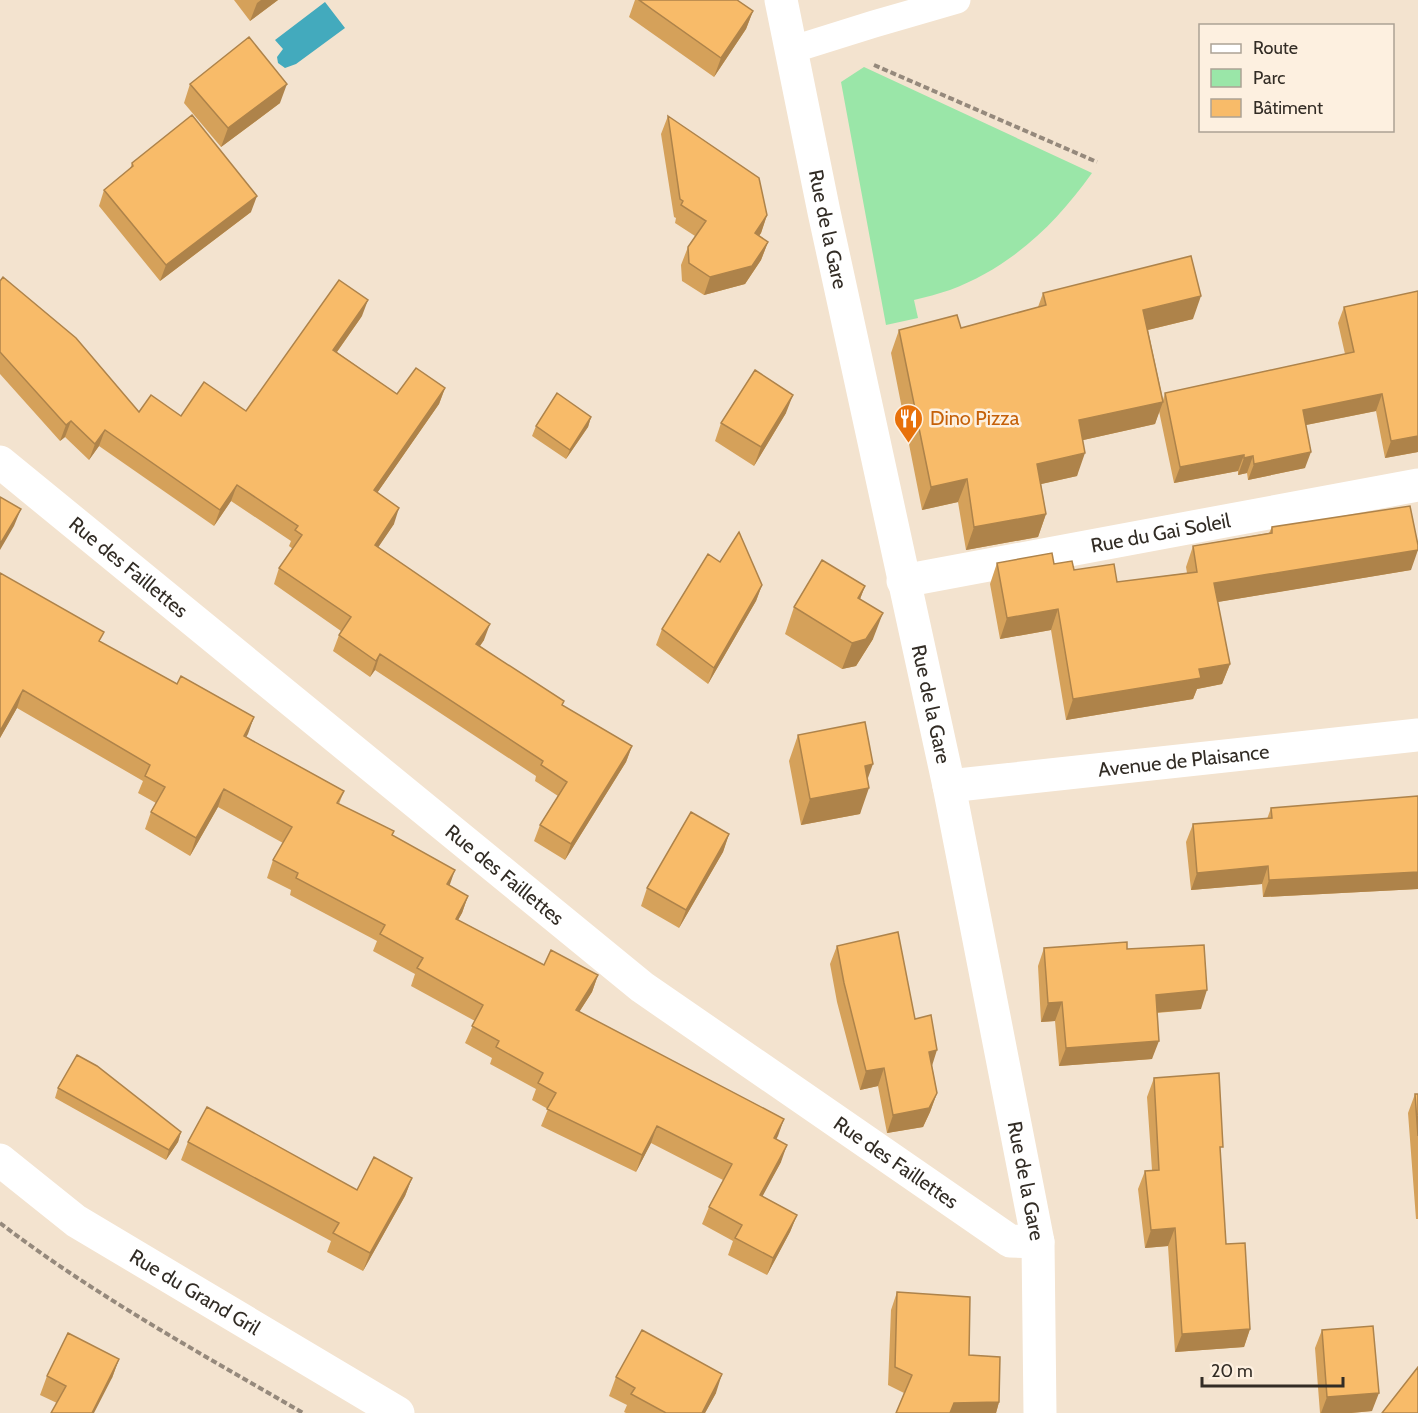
<svg xmlns="http://www.w3.org/2000/svg" width="1418" height="1413" font-family="Cabin,sans-serif">
<style>
.green{fill:#9ae6a8}
.water{fill:#43aabd}
.lines{fill:none;stroke-linecap:round;stroke-linejoin:round}
.path{stroke:#95897c;stroke-width:4;stroke-dasharray:6 3;stroke-linecap:butt}
.service{stroke:#fff;stroke-width:27}
.minor{stroke:#fff;stroke-width:33}
.secondary{stroke:#fff;stroke-width:33}
.wall{fill:#d5a15a}
.shaded-wall{fill:#ae834a}
.building{fill:#f8bb69;stroke:#ae834a;stroke-width:1.5}
.labels{text-anchor:middle;dominant-baseline:central;stroke-width:5;stroke-linejoin:round;paint-order:stroke}
.street-label{font-size:20px;fill:#322c25;stroke:#fdf0e0}
.food-label{font-size:20px;fill:#c56008;stroke:#fdf0e0;text-anchor:start}
</style>
<rect width="100%" height="100%" fill="#f3e3cf"/>
<!-- green -->
<path class="green" d="M864 67 1092 173C1055 225 1011 267 950 290 938 294 926 297 914 300L918 318 886 325 841 82Z"/>
<!-- water -->
<path class="water" d="M325 2 345 28 296 64 285 68 278 63 277 57 283 49 275 40Z"/>
<g class="lines">
<!-- path -->
<path class="path" d="M874 65 1097 162
M0 1223C94 1295 200 1353 303 1413"/>
<!-- service -->
<path class="service" d="M791 50 874 24 957 0"/>
<!-- minor -->
<g class="minor">
<path id="s1" d="M781 0 824 212 949 786 1038 1242 1040 1413"/>
<path id="s2" d="M0 462 642 987 1010 1241 1038 1242"/>
<path id="s3" d="M903 581 1418 485"/>
<path id="s4" d="M949 786 1418 735"/>
</g>
<!-- secondary -->
<path class="secondary" id="s5" d="M0 1160 76 1221 398 1413"/>
</g>
<!-- wall -->
<path class="wall" d="M234 0H278L250 21Z
M635 0H737L753 11 746 29 714 77 629 17Z
M190 84 280 103 221 147 184 103Z
M668 116 767 215 761 233 759 236 768 242 761 260 745 284 704 295 682 281 681 265 688 247 695 236 675 223 676 218 674 217 661 134Z
M132 163 251 212 160 281 99 206 104 190 130 169Z
M0 281 139 412 181 416 246 411 362 316 337 352 397 394 445 388 439 404 377 493 394 524 378 547 484 640 480 646 563 706 632 746 626 762 565 860 534 841 540 825 558 796 535 781 536 776 375 670 370 677 333 651 339 635 341 631 274 584 279 568 293 549 289 546 291 541 231 501 214 526 99 446 89 460 65 437 60 441 0 374Z
M1043 293 1193 319 1148 330 1163 400 1165 393 1345 354 1338 323 1344 307 1418 452 1385 458 1376 411 1306 425 1305 468 1248 480 1247 473 1238 475V471L1174 483 1159 411 1155 424 1083 440 1077 476 1041 484 1046 514 1038 537 966 550 958 502 922 510 891 353 899 330 961 328 1038 307Z
M786 413 754 466 715 441 721 423Z
M591 417 588 427 566 459 532 436 536 426Z
M1272 527 1411 570 1217 602 1230 664 1222 684 1197 689 1193 699 1066 720 1051 630 1000 639 990 584 997 563 1074 570 1117 582 1187 573 1186 567 1193 546 1269 533Z
M720 562 762 585 756 601 708 684 656 645 662 629Z
M0 573 100 642 177 684 254 717 246 737 344 791 339 804 394 831 392 835 449 886 468 896 462 913 458 920 544 965 598 975 592 992 579 1012 784 1119 776 1139 781 1162 762 1196 797 1215 790 1232 767 1275 728 1255 733 1241 702 1224 709 1207 723 1180 651 1143 636 1172 541 1126 548 1109 532 1100 536 1089 490 1064 492 1058 465 1043 475 1021 411 986 415 974 373 951 377 941 290 895 291 890 267 878 273 860 283 843 218 807 190 856 145 829 151 812 156 803 138 793 143 781 17 708 0 738Z
M865 586 860 599 873 639 856 666 842 669 785 634 794 607Z
M798 735 867 778 860 814 801 825 789 761Z
M1418 796V895V889L1263 897 1262 884 1191 890 1186 842 1193 824 1267 819 1271 808Z
M729 834 723 852 679 928 641 906 647 888Z
M837 946 915 1019 932 1066 937 1093 930 1112 923 1127 887 1133 878 1086 860 1090 837 1002 830 964Z
M1044 948 1127 949 1201 1009 1157 1013 1152 1059 1059 1066 1055 1021 1041 1022 1038 966Z
M1154 1078 1220 1154 1226 1244 1250 1329 1244 1347 1175 1352 1168 1246 1145 1248 1138 1189 1145 1171 1152 1170 1147 1097Z
M58 1088 181 1132 178 1142 166 1160 55 1098Z
M1415 1094H1418V1219H1416L1408 1113Z
M188 1142 357 1190 412 1178 405 1196 363 1271 327 1252 331 1241 181 1160Z
M897 1292 969 1355 999 1402 996 1413H896L904 1393 888 1385 891 1310Z
M1322 1330 1372 1411 1351 1413H1320L1315 1348Z
M119 1359 112 1378 57 1403 40 1395 47 1376Z
M616 1377 716 1393 705 1413H626L624 1412 627 1405 609 1396Z"/>
<!-- shaded-wall -->
<path class="shaded-wall" d="M261 0H278L250 21 257 3Z
M753 11 746 29 714 77 721 58Z
M287 84 280 103 221 147 228 128Z
M257 196 251 212 160 281 166 265Z
M767 215 761 233 748 251 755 233Z
M768 242 761 260 745 284 704 295 710 277Z
M1201 296 1193 319 1135 333 1143 310Z
M368 300 362 316 327 366 333 350Z
M445 388 439 404 368 506 374 490Z
M1382 394 1376 411 1296 427 1303 410Z
M793 395 786 413 754 466 761 447Z
M1163 402 1155 424 1070 443 1079 420Z
M591 417 588 427 566 459 570 450Z
M71 421 65 437 60 441 66 425Z
M105 430 99 446 89 460 95 444Z
M1418 436V452L1385 458 1391 441Z
M1311 452 1305 468 1248 480 1254 464Z
M1085 453 1077 476 1028 487 1037 464Z
M1244 455 1238 471 1174 483 1180 467Z
M1253 456 1247 473 1238 475 1244 458Z
M967 479 958 502 922 510 931 487Z
M237 485 231 501 214 526 220 510Z
M399 508 394 524 369 561 375 545Z
M21 509 14 526 0 550V544Z
M1046 514 1038 537 966 550 974 527Z
M1418 550 1411 570 1206 604 1214 583Z
M762 585 756 601 708 684 714 668Z
M865 586 855 612 858 598Z
M1058 609 1051 630 1000 639 1007 618Z
M883 613 873 639 856 666 842 669 852 643Z
M490 624 484 640 470 660 476 644Z
M380 654 375 670 370 677 376 661Z
M1230 664 1222 684 1197 689 1193 699 1066 720 1073 699 1199 669Z
M23 690 17 708 0 738V731Z
M254 717 248 734 237 753 244 736Z
M632 746 626 762 565 860 571 844Z
M873 764 864 789 869 788 860 814 801 825 810 799 865 766Z
M224 789 218 807 190 856 196 838Z
M729 834 723 852 679 928 686 910Z
M1268 866 1262 884 1191 890 1197 873Z
M455 870 449 887 447 884Z
M1418 872V889L1263 897 1269 880Z
M468 896 462 913 449 936 456 919Z
M598 975 592 992 569 1028 576 1010Z
M1207 990 1201 1009 1149 1013 1156 995Z
M1062 1002 1055 1021 1041 1022 1048 1003Z
M1159 1041 1152 1059 1059 1066 1066 1048Z
M937 1050 931 1069 929 1052Z
M884 1068 878 1086 860 1090 866 1071Z
M937 1093 930 1112 923 1127 887 1133 893 1115Z
M784 1119 778 1136 768 1155 774 1138Z
M657 1126 651 1143 636 1172 642 1155Z
M181 1132 178 1142 166 1160 169 1150Z
M787 1145 781 1162 754 1212 760 1195Z
M412 1178 405 1196 363 1271 370 1253Z
M797 1215 790 1232 767 1275 773 1258Z
M1175 1228 1168 1246 1145 1248 1151 1230Z
M1250 1329 1244 1347 1175 1352 1182 1334Z
M119 1359 112 1378 94 1413H92Z
M722 1374 716 1393 705 1413H702Z
M1379 1393 1372 1411 1351 1413H1321L1327 1397Z
M999 1402 996 1413H950L954 1403Z"/>
<!-- building -->
<path class="building" d="M639 0H737L753 11 721 58Z
M249 37 287 84 228 128 190 84Z
M192 115 257 196 166 265 104 190 133 166 132 163Z
M668 116 759 178 767 215 755 233 768 242 752 266 710 277 689 263 688 247 706 221 681 205 683 201 680 199Z
M1191 256 1201 296 1143 310 1163 402 1079 420 1085 453 1037 464 1046 514 974 527 967 479 931 487 899 330 957 315 961 328 1046 305 1043 293Z
M3 277 76 338 139 412 151 395 181 416 204 382 246 411 339 280 368 300 333 350 397 394 416 368 445 388 374 490 399 508 375 545 490 624 476 644 564 701 562 705 632 746 571 844 540 825 567 782 541 765 543 761 380 654 376 661 339 635 351 617 279 568 302 535 295 530 298 526 237 485 220 510 105 430 95 444 71 421 66 425 0 352V281Z
M1418 291V436L1391 441 1382 394 1303 410 1311 452 1254 464 1253 456 1244 458V455L1180 467 1165 393 1354 352 1344 307Z
M755 370 793 395 761 447 721 423Z
M557 393 591 417 570 450 536 426Z
M0 497 21 509 0 544Z
M1410 506 1418 545V550L1214 583 1230 664 1199 669 1201 678 1073 699 1058 609 1007 618 997 563 1052 553 1054 564 1072 561 1074 570 1114 564 1117 582 1197 572 1193 546 1272 533V527Z
M739 532 762 585 714 668 662 629 708 554 720 562Z
M822 560 865 586 858 598 883 613 866 639 852 643 794 607Z
M0 573 104 632 99 641 177 684 181 676 254 717 244 736 344 791 337 803 394 831 392 835 455 870 447 884 468 896 456 919 544 965 551 950 598 975 576 1010 784 1119 774 1138 787 1145 760 1195 797 1215 773 1258 735 1238 742 1225 709 1207 732 1164 657 1126 642 1155 547 1109 556 1093 538 1083 543 1073 496 1047 499 1041 472 1026 483 1005 417 968 423 958 380 934 385 925 296 878 298 873 273 860 292 827 224 789 196 838 151 812 165 787 145 776 150 765 23 690 0 731Z
M865 722 873 764 865 766 869 788 810 799 798 735Z
M1418 796V872L1269 880 1268 866 1197 873 1193 824 1272 818 1271 808Z
M691 812 729 834 686 910 647 888Z
M898 932 915 1019 931 1015 937 1050 929 1052 937 1093 929 1108 893 1115 884 1068 866 1071 844 983 837 946Z
M1127 942V949L1204 945 1207 990 1156 995 1159 1041 1066 1048 1062 1002 1048 1003 1044 948Z
M77 1055 97 1066 181 1132 169 1150 58 1088Z
M1219 1073 1223 1147H1220L1226 1244 1245 1243 1250 1329 1182 1334 1175 1228 1151 1230 1145 1171 1159 1170 1154 1078Z
M1415 1094H1418V1136Z
M207 1107 357 1190 374 1157 412 1178 370 1253 333 1233 339 1223 188 1142Z
M897 1292 970 1297 969 1355 1000 1357 999 1402 954 1403 950 1413H896L912 1375 895 1367Z
M1373 1326 1379 1393 1327 1397 1322 1330Z
M642 1330 722 1374 702 1413H666L631 1394 635 1388 616 1377Z
M68 1333 119 1359 92 1413H51L66 1386 47 1376Z
M1418 1367V1413H1382Z"/>
<!-- icons -->
<defs>
<symbol id="restaurant-pin" viewBox="-11 -11 22 30"><path d="M0 17L-7.5 6A9.5 9.5 0 1 1 7.5 6Z" fill="#e8710a" stroke="#fdf0e0"/><path d="M-5-6h1v4h1v-4h1v4h1v-4h1v5L-1.5 .5V6h-2V.5L-5-1ZM5-6V6H3V1.5H1.5Q1.5-4 5-6Z" fill="#fff"/></symbol>
</defs>
<g fill-rule="evenodd">
<use href="#restaurant-pin" x="892" y="402" width="33" height="45"/>
</g>
<g class="labels">
<!-- street labels -->
<g class="street-label">
<text stroke="none"><textPath href="#s1" startOffset="234">Rue de la Gare</textPath></text>
<text stroke="none"><textPath href="#s3" startOffset="262">Rue du Gai Soleil</textPath></text>
<text stroke="none"><textPath href="#s2" startOffset="166">Rue des Faillettes</textPath></text>
<text stroke="none"><textPath href="#s1" startOffset="720">Rue de la Gare</textPath></text>
<text stroke="none"><textPath href="#s4" startOffset="236">Avenue de Plaisance</textPath></text>
<text stroke="none"><textPath href="#s2" startOffset="652">Rue des Faillettes</textPath></text>
<text stroke="none"><textPath href="#s2" startOffset="1138">Rue des Faillettes</textPath></text>
<text stroke="none"><textPath href="#s1" startOffset="1206">Rue de la Gare</textPath></text>
<text stroke="none"><textPath href="#s5" startOffset="236">Rue du Grand Gril</textPath></text>
</g>
<!-- food labels -->
<g class="food-label">
<text x="930" y="418">Dino Pizza</text>
</g>
</g>
<!-- legend -->
<rect x="1199" y="24" width="195" height="108" fill="#fdf0e0" stroke="#aca295" stroke-width="1.5"/>
<rect x="1211" y="44" width="30" height="9" fill="#ffffff" stroke="#aca295" stroke-width="1.5"/>
<text x="1253" y="54" font-size="18" fill="#322c25">Route</text>
<rect x="1211" y="69" width="30" height="18" fill="#9ae6a8" stroke="#aca295" stroke-width="1.5"/>
<text x="1253" y="84" font-size="18" fill="#322c25">Parc</text>
<rect x="1211" y="99" width="30" height="18" fill="#f8bb69" stroke="#aca295" stroke-width="1.5"/>
<text x="1253" y="114" font-size="18" fill="#322c25">Bâtiment</text>
<!-- scale -->
<path d="M1202 1377v9h141v-9" fill="none" stroke="#322c25" stroke-width="3"/>
<text x="1211" y="1377" font-size="18" fill="#322c25" stroke="#fdf0e0" stroke-width="4.5" paint-order="stroke">20 m</text>
</svg>
